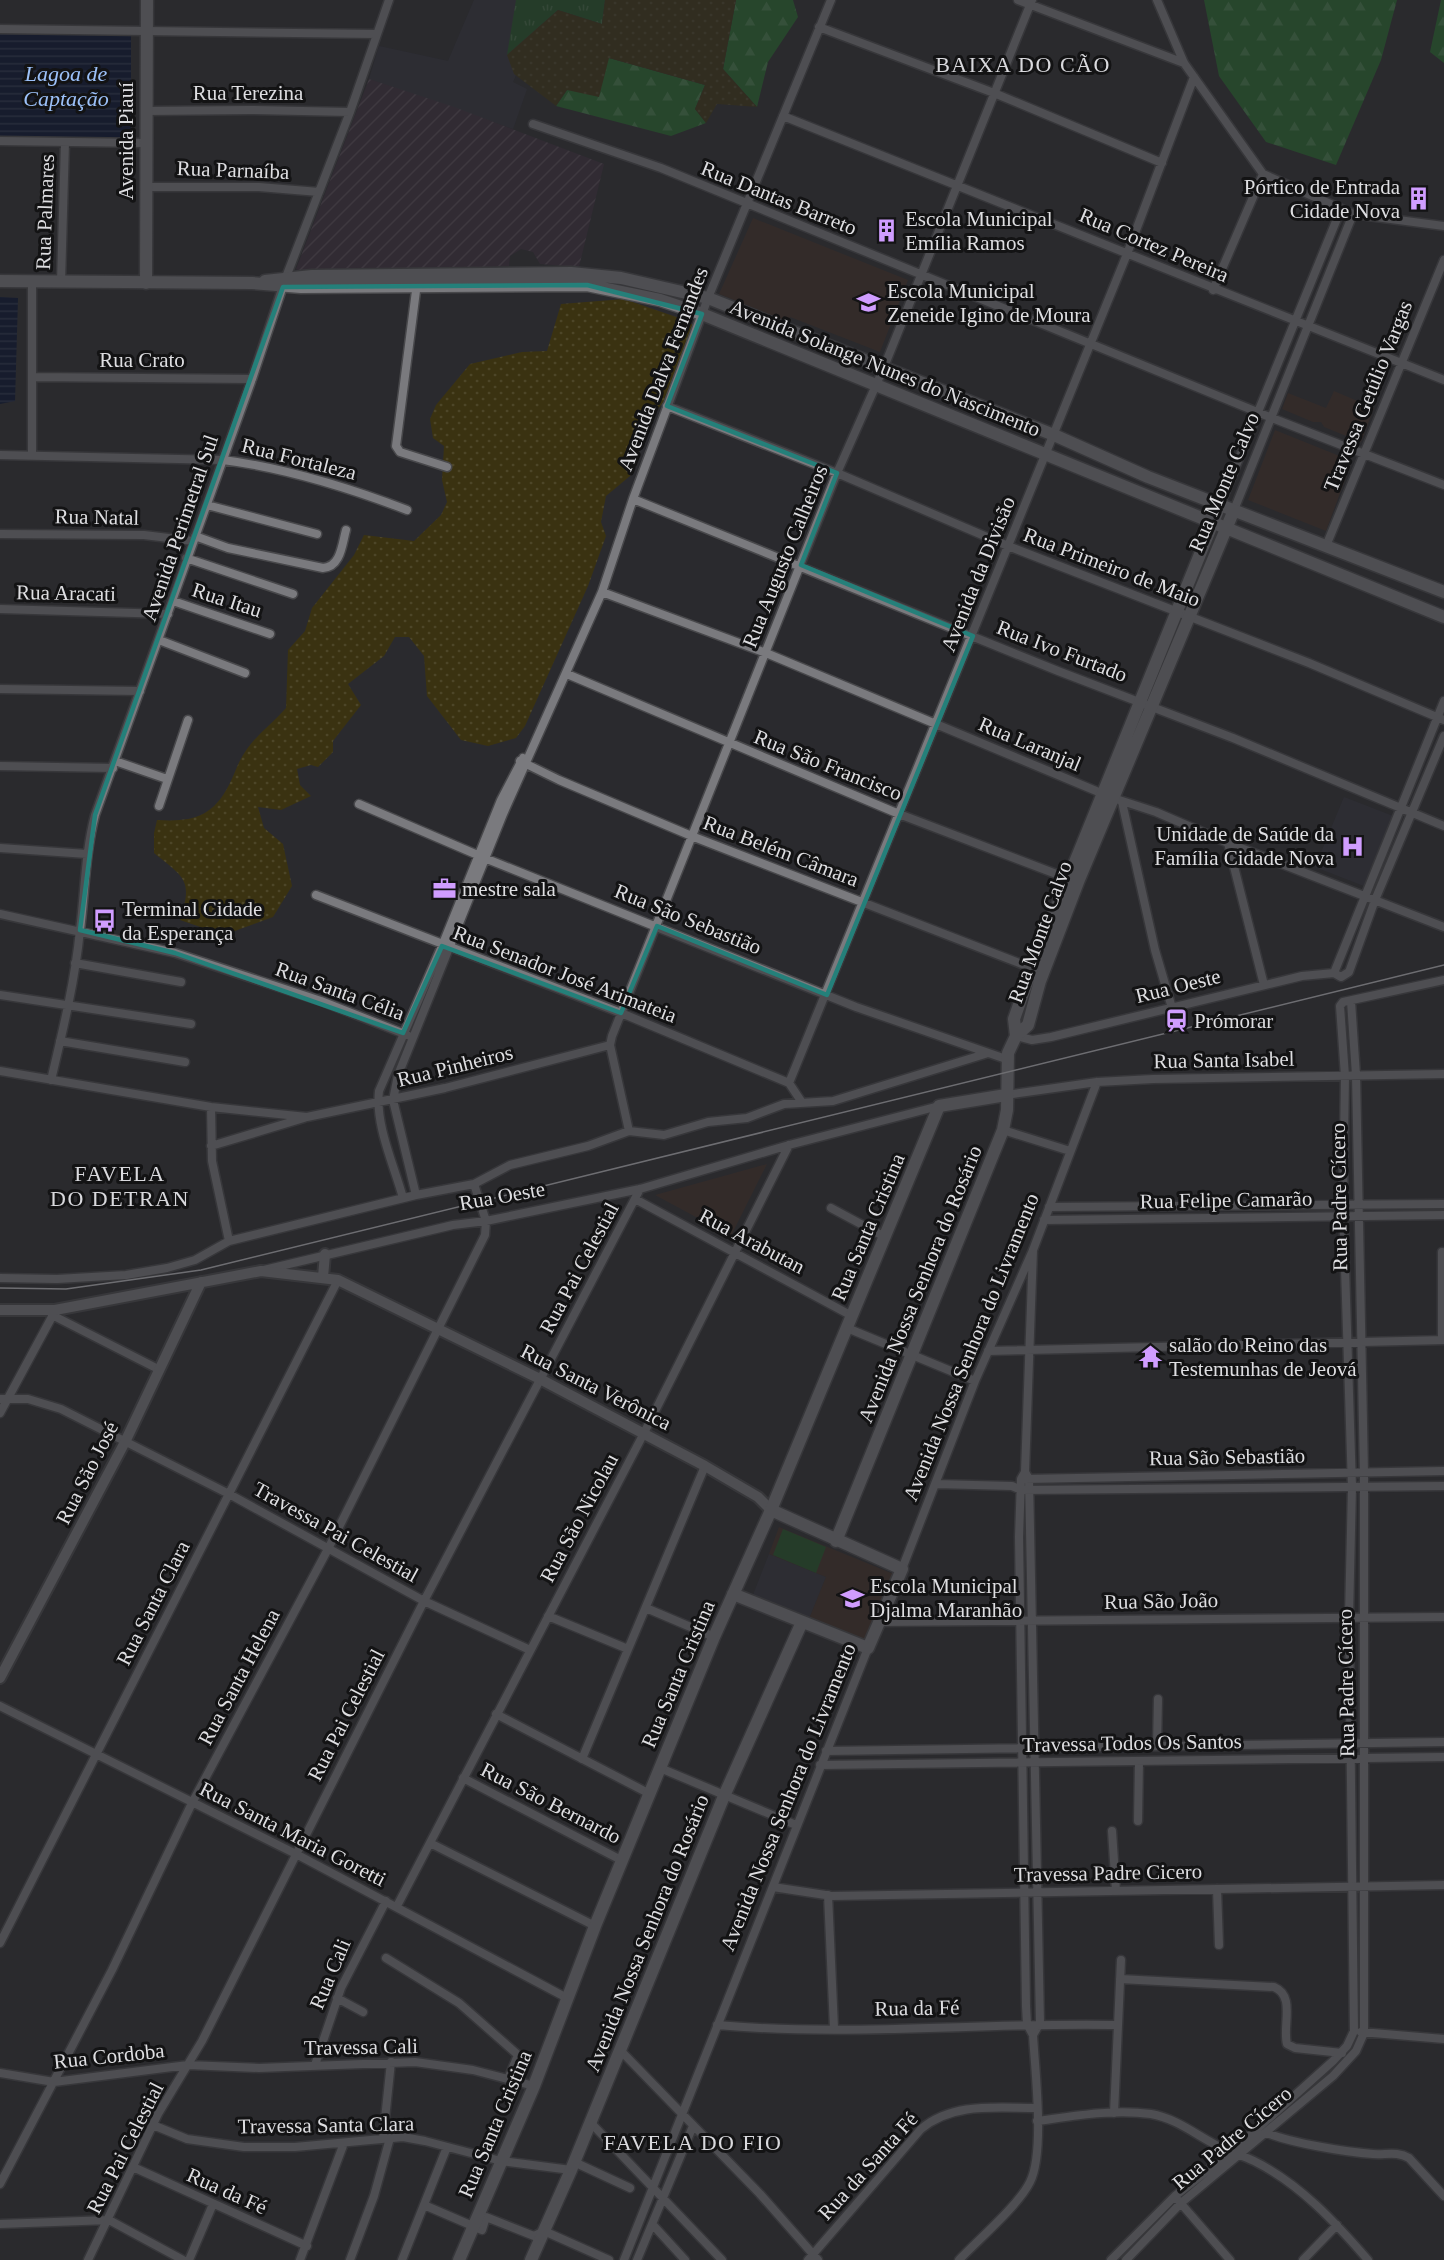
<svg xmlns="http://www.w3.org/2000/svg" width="1444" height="2260" font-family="Georgia,serif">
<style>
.built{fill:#32323b}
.industrial{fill:url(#industrial-furrows)}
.education{fill:#3f2e25}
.grass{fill:url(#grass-tufts)}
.forest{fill:url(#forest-firs)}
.sand{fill:url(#sand-dots)}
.garden{fill:#215325}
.water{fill:url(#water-rules)}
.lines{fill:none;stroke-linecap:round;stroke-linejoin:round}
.minor-casing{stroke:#48484b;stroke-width:11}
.tertiary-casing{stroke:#48484b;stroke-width:14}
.secondary-casing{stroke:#48484b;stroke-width:15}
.minor{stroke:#7a7a7e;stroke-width:8}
.tertiary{stroke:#7a7a7e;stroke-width:10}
.secondary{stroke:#7a7a7e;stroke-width:12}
.tram{stroke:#bfbfc3;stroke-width:1.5}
.marked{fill:none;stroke:#24807a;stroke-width:4.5;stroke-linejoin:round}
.labels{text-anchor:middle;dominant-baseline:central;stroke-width:6;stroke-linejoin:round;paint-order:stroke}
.street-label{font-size:21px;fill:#dedee1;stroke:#131314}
.poi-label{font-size:21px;fill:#dedee1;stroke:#131314;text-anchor:start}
.neighbourhood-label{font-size:22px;letter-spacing:1.5px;fill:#d9d9dd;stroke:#131314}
.water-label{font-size:22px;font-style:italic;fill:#9cc1f9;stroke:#131314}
</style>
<defs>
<pattern id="industrial-furrows" width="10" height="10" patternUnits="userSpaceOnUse" patternTransform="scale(1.5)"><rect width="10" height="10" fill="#3b2d3a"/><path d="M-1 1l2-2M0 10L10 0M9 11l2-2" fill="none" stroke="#574b56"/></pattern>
<pattern id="grass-tufts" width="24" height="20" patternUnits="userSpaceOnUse" patternTransform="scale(1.5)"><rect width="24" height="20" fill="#215325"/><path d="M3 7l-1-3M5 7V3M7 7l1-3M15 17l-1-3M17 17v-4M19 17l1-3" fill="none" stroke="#416b44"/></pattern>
<pattern id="forest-firs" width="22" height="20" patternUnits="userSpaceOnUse" patternTransform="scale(1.5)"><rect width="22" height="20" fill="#24692b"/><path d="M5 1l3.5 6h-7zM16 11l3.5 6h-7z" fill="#437e49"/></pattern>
<pattern id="sand-dots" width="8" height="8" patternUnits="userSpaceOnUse" patternTransform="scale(1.5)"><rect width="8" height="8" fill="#3a3211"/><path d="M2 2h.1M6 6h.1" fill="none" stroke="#4d4628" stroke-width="1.8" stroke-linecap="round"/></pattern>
<pattern id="water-rules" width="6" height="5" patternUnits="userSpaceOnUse" patternTransform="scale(1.5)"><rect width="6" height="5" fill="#000d2e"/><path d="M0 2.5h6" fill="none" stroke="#25304c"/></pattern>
</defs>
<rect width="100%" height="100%" fill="#2a2a2e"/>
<!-- built -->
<path class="built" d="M474 0H547L513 82 527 89 513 129 369 79 379 46 448 61Z
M1344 797 1393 816 1364 886 1315 867Z
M769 1554 826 1577 809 1619 753 1595Z"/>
<!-- industrial -->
<path class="industrial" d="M369 79 454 107 604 164 579 267 540 264 533 252 521 249 510 256 509 266 305 273 296 269Z"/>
<!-- education -->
<path class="education" d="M753 218 908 280 880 352 790 317 788 322 719 294Z
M1334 391 1374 408 1361 442 1324 427 1321 422H1313L1282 409 1288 393 1326 408Z
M1275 430 1352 461 1326 531 1248 500Z
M767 1164 731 1236 655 1195Z
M779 1527 896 1575 868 1643 809 1619 826 1577 769 1554Z"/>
<!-- grass -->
<path class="grass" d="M516 0H605L602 24 558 10 507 55Z"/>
<!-- forest -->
<path class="forest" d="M736 0H793L798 17 768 62 757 107 723 69Z
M1204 0H1397L1381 60 1336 165 1266 142 1219 76Z
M1441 0H1444V63L1430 52Z
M609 58 705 85 695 109 706 123 671 136 556 106 567 90Z"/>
<!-- sand -->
<path class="sand" d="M605 0H736L723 69 757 107 717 104 706 123 695 109 705 85 609 58 599 97 567 90 556 106 514 74 507 55 558 10 602 24Z
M624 299 688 321 696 328 673 390 650 419 630 476 606 496 601 522 606 536 588 586 525 726 516 738 488 746 461 740 427 696 424 656 409 637H395L384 656 348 684 361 705 333 741V752L318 767 311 765 297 769 300 785 311 796 281 810 258 807 264 828 283 844 292 886 273 917 224 935 180 920C193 880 185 878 154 853V833L157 820C191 822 212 818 229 785 235 773 238 762 245 752 256 735 273 723 286 708L288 650 305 631 312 608 354 555 364 535 414 541 441 515 447 502 442 480 444 446 433 438 430 419 436 405 470 364 522 352 547 351 561 304Z"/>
<!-- garden -->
<path class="garden" d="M783 1529 826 1547 816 1573 773 1555Z"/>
<!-- water -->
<path class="water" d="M0 34 131 35V139L0 136Z
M0 297 18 298 15 401 0 404Z"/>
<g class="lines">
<defs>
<path id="minor" d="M1018 0 1184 63
M1157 0 1184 63 1263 174 1353 214 1444 226
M819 27 994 93 1162 163
M0 29 376 34
M145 111 250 110 350 112
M783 116 1444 380
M533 124 661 168 1272 418 1444 485
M0 141 145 143
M146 187H259L319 192
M61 282 65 142
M417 283 396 446 400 452 447 467
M1213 290 1263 174
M32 377 252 379
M667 406 837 473 1008 546 1309 663 1444 720
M0 455 223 460C286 468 347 487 407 510
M32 455V282
M633 499 1058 671 1233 738 1444 826
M207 505 317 534
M1220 505 1341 209
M1234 510 1353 214
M0 534 144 535 193 541
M195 536 228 548 323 568C341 567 342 544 346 530
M1326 546 1444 260
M186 558 293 594
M602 592 766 653 1113 798 1156 812 1228 843 1444 927
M173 601 270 634
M0 609 168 614
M159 640 245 673
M567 674 899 814 1072 880
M0 689 140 691
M115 761 167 779
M520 761 559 780 694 837 1032 968
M0 766 113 768
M1122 802 1155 950 1172 1008
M359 804 487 859 856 1007 1006 1059
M159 806 188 720
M1228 843 1264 985
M0 848 87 854
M316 895 621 1013 789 1083 801 1101
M0 914 175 953 321 1001 407 1035
M75 963 181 982
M1334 973 1444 701
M0 995 191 1024
M1016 1036 1032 1040 1051 1037 1302 976 1334 973 1341 977 1349 972 1375 900 1444 736
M60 1041 185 1062
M0 1071 211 1107 307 1117 445 1088 610 1045
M51 1080C63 1030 75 981 80 930 85 891 85 853 95 815L252 379 286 277 350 112 389 0
M789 1083 1127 254 1194 77
M1006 1095 1097 1082 1153 1079 1444 1074
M211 1107 212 1161 229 1241
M1003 1130 1070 1151
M629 1131 610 1045 612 1036 837 473 884 367 1032 0
M211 1146 304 1118
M416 1195 393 1100 398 1075 503 814 602 592 633 499 708 298 831 0
M403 1198C394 1165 375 1125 379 1091L442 946 501 800 523 758
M635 1199 852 1316
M1049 1207 1444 1204
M831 1208 885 1237
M1044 1220 1444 1215
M264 1270 453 1225 486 1221 640 1189 789 1145 939 1106
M0 1278 57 1279 126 1275 167 1268 195 1260 229 1241 416 1195 474 1184 510 1165 588 1146 629 1131 664 1135 708 1122 747 1118 784 1104 833 1101 985 1054
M52 1315 160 1370
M847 1328 975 1381
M1442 1340V1252
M988 1351 1444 1340
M0 1399H28L61 1409 229 1494 424 1601 530 1650
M0 1413 54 1313
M1025 1472 1029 1479 1040 2023 1033 2035
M1025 1479 1444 1471
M936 1484 1012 1486 1021 1490 1444 1486
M902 1569 975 1381 1033 1250 1097 1082
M646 1608 714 1637
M548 1616 628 1649
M879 1622 1444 1617
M0 1706 296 1854 567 1998
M496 1714 650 1794
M1157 1746 1158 1699
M826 1751 1444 1742
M582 1759 705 1466
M820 1765 1444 1757
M660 1768 796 1825
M463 1778 623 1861
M1138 1821 1139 1761
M1112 1831 1116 1891
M430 1843 595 1926
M773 1887 832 1896 1444 1885
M1217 1889 1219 1945
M828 1895 834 2028
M397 1906 644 1433 789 1145
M0 1943 338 1280
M386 1958 459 2003 518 2055 508 2079
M1120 1979 1274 1987C1296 1996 1282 2026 1287 2044L1295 2048 1342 2053
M337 1998 363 2012
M717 2025C848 2037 986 2022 1118 2025
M1361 2032 1444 2039
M620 2050 760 2194 818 2260
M315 2065 341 1988 386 1901
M0 2073 54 2082 188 2065 259 2068 415 2062 473 2070 534 2086
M1114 2113 1121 1960
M1037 2121C1074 2116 1112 2109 1151 2114 1175 2118 1195 2134 1216 2145 1229 2152 1242 2155 1254 2161 1300 2184 1335 2222 1368 2260
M591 2123 722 2260
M153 2125 187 2139 244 2147H295L403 2137 425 2141 501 2161 571 2170
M1267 2133C1292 2143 1345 2152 1373 2154 1386 2155 1397 2151 1409 2158L1444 2196
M383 2138 391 2062
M574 2162 630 2188
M133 2167 307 2246
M0 2184 112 1970 192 1803 328 1549 485 1235 486 1221 474 1184
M1177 2199 1230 2260
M424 2205 482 2230 486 2217 534 2236 544 2231 609 2260
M0 2224 109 2220 183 2260
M653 2225 685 2260
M88 2260 158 2114 202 2041 424 1601 640 1189
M189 2260 213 2204
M300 2260 344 2143
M350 2260 374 2196 390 2138
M402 2260 447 2147
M624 2260 868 1648
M637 2260 693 2126
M808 2260 921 2129C953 2102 996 2108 1036 2108
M959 2260C979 2239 1018 2206 1030 2182 1045 2152 1035 2071 1033 2035L1027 2024 1026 2006 1019 1537 1021 1479 1025 1472 1033 1250
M1111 2260 1175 2196 1236 2148 1333 2061 1347 2046 1354 2031 1349 1617 1352 1487 1343 1205 1345 1076 1340 1006 1343 1002 1444 980
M1126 2260 1181 2203 1333 2076 1356 2051 1364 2033V1473L1356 1075 1351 1001
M1303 2260 1337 2225"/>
<path id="tertiary" d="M323 1277 325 1254
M0 1310H55L261 1271 338 1280 540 1379 705 1466 758 1497 771 1510
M0 1678 125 1442 201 1282"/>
<path id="secondary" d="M0 281 252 283 301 287 587 285 660 300 702 314 1444 617
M265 281 312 276 571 273 621 278 708 298 1054 435 1148 477 1444 592
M146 283 147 0
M1016 1036 1014 1019 1032 968 1220 505
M836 1541 1003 1130 1007 1110 1008 1053 1016 1036 1028 1025 1040 981 1078 882 1234 510
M733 1594 868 1648 902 1569 771 1510
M459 2260 534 2086 595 1926 714 1637 771 1510 939 1106 1006 1095
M531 2260 571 2170 724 1796 802 1622"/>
</defs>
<!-- minor casing -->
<use href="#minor" class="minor-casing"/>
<!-- tertiary casing -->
<use href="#tertiary" class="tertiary-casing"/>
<!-- secondary casing -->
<use href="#secondary" class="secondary-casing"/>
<!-- minor -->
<use href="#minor" class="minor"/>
<!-- tertiary -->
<use href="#tertiary" class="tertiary"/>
<!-- secondary -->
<use href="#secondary" class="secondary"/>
<!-- tram -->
<path class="tram" d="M0 1288 66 1289 201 1270 1444 965"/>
</g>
<!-- marked area -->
<path d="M0 0H1444V2260H0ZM587 285 702 314 667 406 837 473 801 565 973 636 827 995 657 926 621 1013 442 946 403 1033 175 953 80 930 95 815 283 287Z" fill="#2a2a2e" fill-opacity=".55" fill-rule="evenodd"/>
<path class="marked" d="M587 285 702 314 667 406 837 473 801 565 973 636 827 995 657 926 621 1013 442 946 403 1033 175 953 80 930 95 815 283 287Z"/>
<!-- icons -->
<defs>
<symbol id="building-bare" viewBox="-9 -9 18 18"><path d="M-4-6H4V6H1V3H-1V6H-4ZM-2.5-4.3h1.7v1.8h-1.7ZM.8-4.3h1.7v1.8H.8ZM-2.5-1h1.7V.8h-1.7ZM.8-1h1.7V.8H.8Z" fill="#d09dff" stroke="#131314" stroke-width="2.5" paint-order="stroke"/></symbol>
<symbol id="school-bare" viewBox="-9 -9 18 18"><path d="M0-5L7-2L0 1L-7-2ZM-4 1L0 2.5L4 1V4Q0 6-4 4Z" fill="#d09dff" stroke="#131314" stroke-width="2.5" paint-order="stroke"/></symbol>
<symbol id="hospital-bare" viewBox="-9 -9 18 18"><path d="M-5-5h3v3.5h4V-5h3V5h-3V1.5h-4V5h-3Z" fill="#d09dff" stroke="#131314" stroke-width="2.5" paint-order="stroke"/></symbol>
<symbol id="office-bare" viewBox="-9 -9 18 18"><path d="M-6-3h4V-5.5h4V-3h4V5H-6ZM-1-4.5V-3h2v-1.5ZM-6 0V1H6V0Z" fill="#d09dff" stroke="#131314" stroke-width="2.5" paint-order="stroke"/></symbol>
<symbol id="bus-bare" viewBox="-9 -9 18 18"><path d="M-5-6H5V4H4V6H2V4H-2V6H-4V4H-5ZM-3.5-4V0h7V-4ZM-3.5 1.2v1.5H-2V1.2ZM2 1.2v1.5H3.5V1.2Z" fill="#d09dff" stroke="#131314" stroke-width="2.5" paint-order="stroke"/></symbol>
<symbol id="station-bare" viewBox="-9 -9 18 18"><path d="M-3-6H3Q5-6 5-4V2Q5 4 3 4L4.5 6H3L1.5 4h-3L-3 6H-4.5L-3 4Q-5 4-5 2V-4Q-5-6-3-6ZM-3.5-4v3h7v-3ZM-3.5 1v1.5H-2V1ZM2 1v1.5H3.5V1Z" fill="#d09dff" stroke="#131314" stroke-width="2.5" paint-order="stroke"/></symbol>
<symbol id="temple-bare" viewBox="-9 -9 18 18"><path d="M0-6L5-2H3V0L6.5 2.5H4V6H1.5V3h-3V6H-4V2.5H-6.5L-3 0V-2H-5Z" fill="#d09dff" stroke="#131314" stroke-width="2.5" paint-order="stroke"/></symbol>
</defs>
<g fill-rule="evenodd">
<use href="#building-bare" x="1402" y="182" width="33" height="33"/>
<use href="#building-bare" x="870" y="214" width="33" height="33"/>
<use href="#school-bare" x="852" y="286" width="33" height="33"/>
<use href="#hospital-bare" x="1336" y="830" width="33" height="33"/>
<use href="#office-bare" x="428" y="872" width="33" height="33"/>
<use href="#bus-bare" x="88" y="904" width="33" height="33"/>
<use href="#station-bare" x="1160" y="1004" width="33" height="33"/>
<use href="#temple-bare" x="1134" y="1340" width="33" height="33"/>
<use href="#school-bare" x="836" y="1582" width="33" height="33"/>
</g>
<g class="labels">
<!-- street labels -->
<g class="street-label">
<text x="248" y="93">Rua Terezina</text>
<text transform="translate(126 141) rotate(-90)">Avenida Piauí</text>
<text transform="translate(233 170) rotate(2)">Rua Parnaíba</text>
<text transform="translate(779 198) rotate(22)">Rua Dantas Barreto</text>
<text transform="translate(45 212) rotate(-88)">Rua Palmares</text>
<text transform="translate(1154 245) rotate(23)">Rua Cortez Pereira</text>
<text x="142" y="360">Rua Crato</text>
<text transform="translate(885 368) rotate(22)">Avenida Solange Nunes do Nascimento</text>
<text transform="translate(663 369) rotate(-69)">Avenida Dalva Fernandes</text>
<text transform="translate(1368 396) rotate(-68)">Travessa Getúlio Vargas</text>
<text transform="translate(299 459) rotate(14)">Rua Fortaleza</text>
<text transform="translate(1224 482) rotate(-67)">Rua Monte Calvo</text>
<text transform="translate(97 517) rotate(1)">Rua Natal</text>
<text transform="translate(180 528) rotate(-71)">Avenida Perimetral Sul</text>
<text transform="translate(785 556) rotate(-68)">Rua Augusto Calheiros</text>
<text transform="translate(1112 567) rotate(21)">Rua Primeiro de Maio</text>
<text transform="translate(978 574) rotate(-68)">Avenida da Divisão</text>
<text transform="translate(66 593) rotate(1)">Rua Aracati</text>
<text transform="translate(227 600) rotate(18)">Rua Itau</text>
<text transform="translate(1062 651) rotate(21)">Rua Ivo Furtado</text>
<text transform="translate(1030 744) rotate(23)">Rua Laranjal</text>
<text transform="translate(828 765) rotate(22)">Rua São Francisco</text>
<text transform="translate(781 851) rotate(21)">Rua Belém Câmara</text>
<text transform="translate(688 919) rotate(22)">Rua São Sebastião</text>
<text transform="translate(1040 932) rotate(-70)">Rua Monte Calvo</text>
<text transform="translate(565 974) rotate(21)">Rua Senador José Arimateia</text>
<text transform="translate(1178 986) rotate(-14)">Rua Oeste</text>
<text transform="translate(340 991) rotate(20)">Rua Santa Célia</text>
<text transform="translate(1224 1060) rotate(-1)">Rua Santa Isabel</text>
<text transform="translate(455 1066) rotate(-14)">Rua Pinheiros</text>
<text transform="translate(502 1196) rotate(-10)">Rua Oeste</text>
<text transform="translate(1339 1197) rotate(-91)">Rua Padre Cícero</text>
<text transform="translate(1226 1200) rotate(-1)">Rua Felipe Camarão</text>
<text transform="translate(868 1227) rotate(-67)">Rua Santa Cristina</text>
<text transform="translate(752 1241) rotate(28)">Rua Arabutan</text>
<text transform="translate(579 1268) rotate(-62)">Rua Pai Celestial</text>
<text transform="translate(920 1284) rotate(-68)">Avenida Nossa Senhora do Rosário</text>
<text transform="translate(971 1347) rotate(-68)">Avenida Nossa Senhora do Livramento</text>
<text transform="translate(596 1387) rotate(27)">Rua Santa Verônica</text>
<text transform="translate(1227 1457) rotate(-1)">Rua São Sebastião</text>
<text transform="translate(87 1473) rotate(-63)">Rua São José</text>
<text transform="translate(579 1518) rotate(-62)">Rua São Nicolau</text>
<text transform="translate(336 1532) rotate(29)">Travessa Pai Celestial</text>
<text transform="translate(1161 1601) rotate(-1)">Rua São João</text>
<text transform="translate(153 1603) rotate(-63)">Rua Santa Clara</text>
<text transform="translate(678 1674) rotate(-67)">Rua Santa Cristina</text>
<text transform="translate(239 1677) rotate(-62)">Rua Santa Helena</text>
<text transform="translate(1346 1683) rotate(-91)">Rua Padre Cícero</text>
<text transform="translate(346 1715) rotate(-63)">Rua Pai Celestial</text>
<text transform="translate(1132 1743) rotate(-1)">Travessa Todos Os Santos</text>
<text transform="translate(788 1797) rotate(-68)">Avenida Nossa Senhora do Livramento</text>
<text transform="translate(551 1803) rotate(27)">Rua São Bernardo</text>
<text transform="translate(293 1834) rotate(27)">Rua Santa Maria Goretti</text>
<text transform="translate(1108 1873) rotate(-1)">Travessa Padre Cicero</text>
<text transform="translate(647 1933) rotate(-68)">Avenida Nossa Senhora do Rosário</text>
<text transform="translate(330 1974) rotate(-67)">Rua Cali</text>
<text transform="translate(917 2008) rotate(-1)">Rua da Fé</text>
<text transform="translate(361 2047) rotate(-1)">Travessa Cali</text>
<text transform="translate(109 2056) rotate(-6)">Rua Cordoba</text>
<text transform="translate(495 2124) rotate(-67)">Rua Santa Cristina</text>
<text transform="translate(326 2125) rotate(-1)">Travessa Santa Clara</text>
<text transform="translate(1232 2138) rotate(-40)">Rua Padre Cícero</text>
<text transform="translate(125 2148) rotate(-63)">Rua Pai Celestial</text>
<text transform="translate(868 2166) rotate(-48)">Rua da Santa Fé</text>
<text transform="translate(227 2191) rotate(24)">Rua da Fé</text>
</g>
<!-- poi labels -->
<g class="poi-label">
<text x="1400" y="187" text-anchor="end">Pórtico de Entrada<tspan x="1400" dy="24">Cidade Nova</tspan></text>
<text x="905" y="219">Escola Municipal<tspan x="905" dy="24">Emília Ramos</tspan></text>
<text x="887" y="291">Escola Municipal<tspan x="887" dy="24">Zeneide Igino de Moura</tspan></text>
<text x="1334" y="834" text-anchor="end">Unidade de Saúde da<tspan x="1334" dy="24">Família Cidade Nova</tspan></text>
<text x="462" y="889">mestre sala</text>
<text x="122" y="909">Terminal Cidade<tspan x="122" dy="24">da Esperança</tspan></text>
<text x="1194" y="1021">Prómorar</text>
<text x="1169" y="1345">salão do Reino das<tspan x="1169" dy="24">Testemunhas de Jeová</tspan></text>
<text x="870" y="1586">Escola Municipal<tspan x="870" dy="24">Djalma Maranhão</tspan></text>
</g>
<!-- neighbourhood labels -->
<g class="neighbourhood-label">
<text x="1023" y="64">BAIXA DO CÃO</text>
<text x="120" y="1173">FAVELA<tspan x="120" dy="25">DO DETRAN</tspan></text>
<text x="693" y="2142">FAVELA DO FIO</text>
</g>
<!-- water labels -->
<g class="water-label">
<text x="66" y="73">Lagoa de<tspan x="66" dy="25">Captação</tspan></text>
</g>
</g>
</svg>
